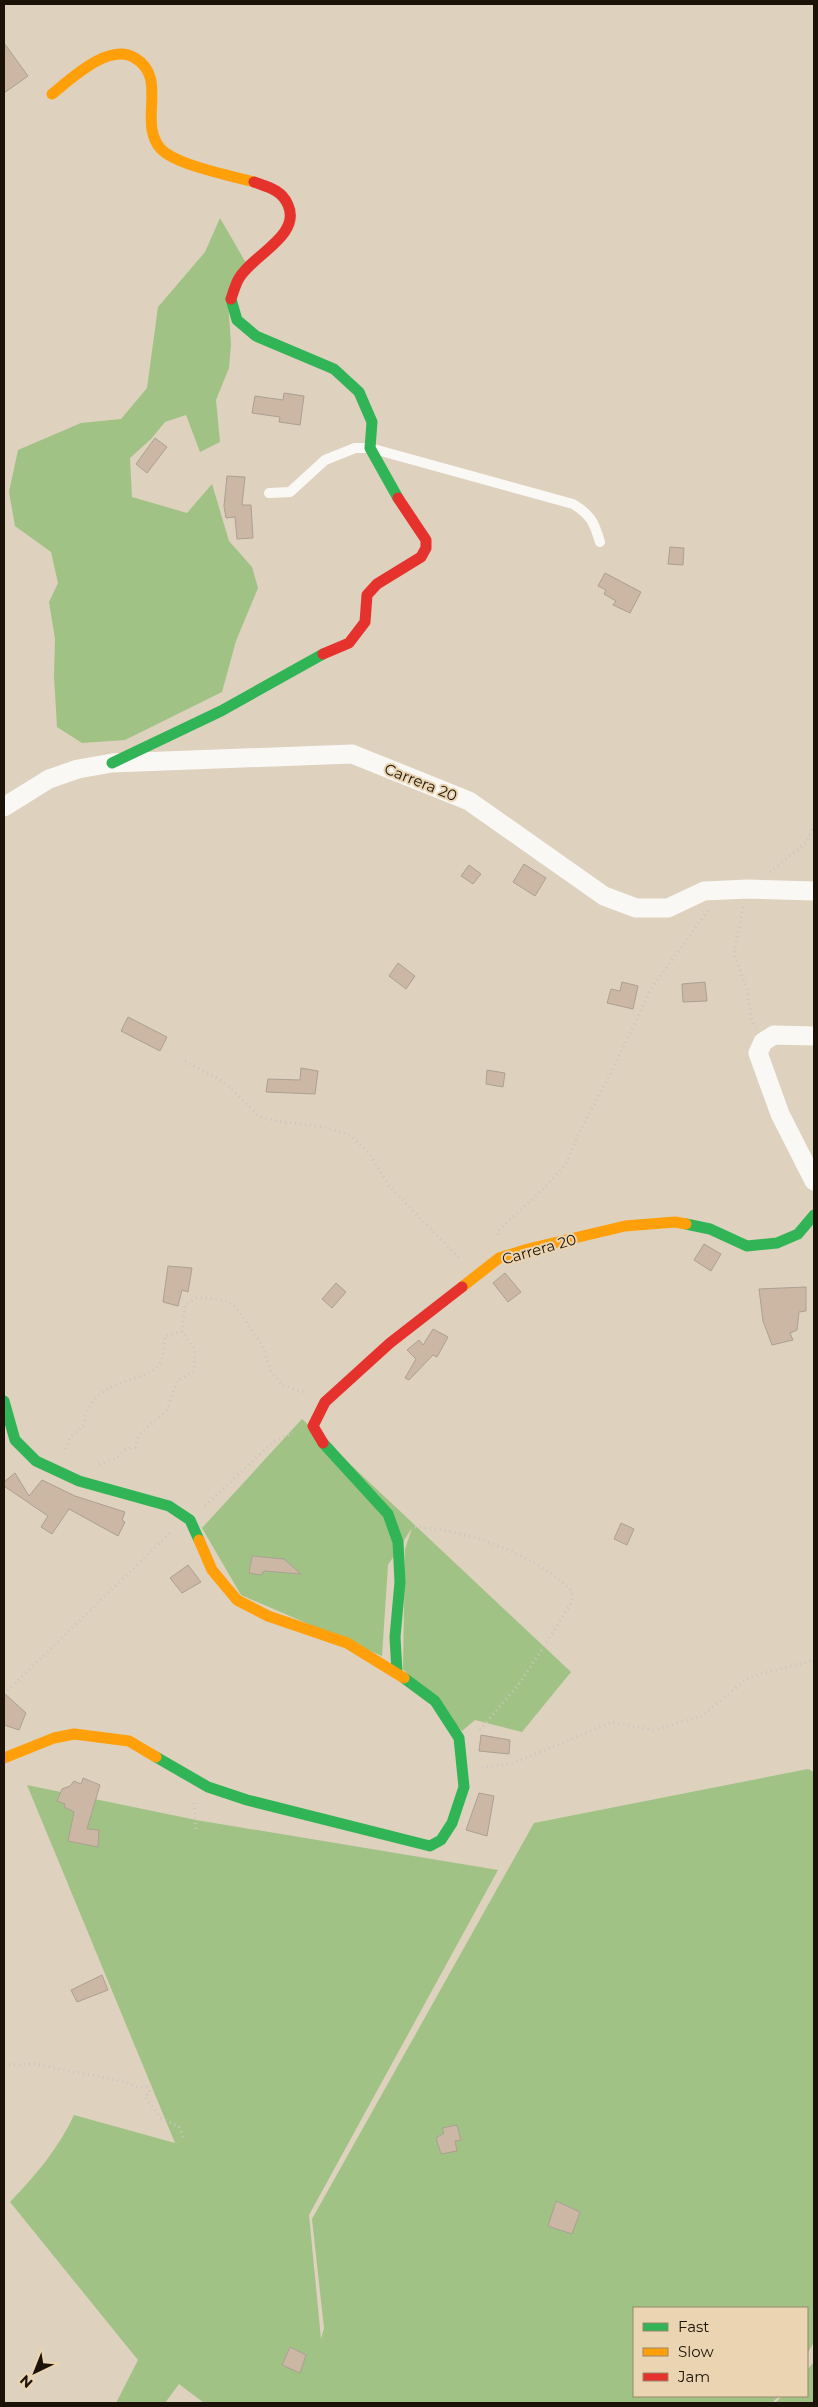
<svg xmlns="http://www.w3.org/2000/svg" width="818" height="2407" font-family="Montserrat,sans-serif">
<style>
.forest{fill:#a0c285}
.building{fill:#cbb7a3;stroke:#aba093}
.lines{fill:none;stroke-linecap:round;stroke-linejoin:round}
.path{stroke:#cac6c0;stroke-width:3;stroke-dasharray:1 4;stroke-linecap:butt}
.lane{stroke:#faf8f5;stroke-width:10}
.street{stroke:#faf8f5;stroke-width:19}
.fast{stroke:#30b455;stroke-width:11}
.slow{stroke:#ff9f0a;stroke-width:11}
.jam{stroke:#e5322d;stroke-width:11}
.labels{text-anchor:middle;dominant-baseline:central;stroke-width:4;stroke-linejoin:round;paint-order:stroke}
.street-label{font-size:15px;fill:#1b1307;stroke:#ebd4b1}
</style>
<rect width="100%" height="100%" fill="#ded1be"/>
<!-- forest -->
<path class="forest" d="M220 218 246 263 228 301 231 344 229 368 216 400 220 442 200 452 186 415 165 422 151 439 130 458 132 497 187 513 212 484 229 541 252 567 258 588 236 641 222 692 125 740 82 743 57 727 54 676 55 639 49 602 58 583 51 552 15 526 9 492 18 450 81 423 121 419 147 388 158 307 205 252Z
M302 1419 571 1672 522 1732 475 1720 462 1731 403 1669 405 1549 412 1528 388 1565 382 1656 241 1595 202 1528Z
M808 1769 814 1772V2342L807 2354V2308H634V2396H779L772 2403H204L179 2384 165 2403H116L138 2360 10 2202C36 2175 58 2149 74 2115L175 2143 27 1785 196 1820 498 1870 309 2215 321 2339 324 2328 312 2219 534 1823Z
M814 2362V2403H775L782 2396H807V2370Z"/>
<!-- building -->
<path class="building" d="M4 43 28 76 4 93Z
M284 393 304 396 300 425 279 422 280 417 252 413 255 396 283 400Z
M155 438 167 447 147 473 136 464Z
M227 476 245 477 242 505H251L253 538 237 539 235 517 226 518 224 506Z
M670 547 684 548 683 565 668 564Z
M605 573 641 592 630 613 613 605 616 601 604 594 606 590 598 586Z
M524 864 546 878 535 896 513 882Z
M469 865 481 874 473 884 461 876Z
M398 963 415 976 406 989 389 976Z
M622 982 638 986 633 1009 607 1003 611 989 620 991Z
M705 982 707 1001 683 1002 682 984Z
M128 1017 167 1037 160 1051 121 1031Z
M301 1068 318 1071 315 1094 266 1092 268 1079 300 1080Z
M487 1070 505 1073 503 1087 486 1084Z
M704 1244 721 1254 711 1271 694 1260Z
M168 1266 192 1268 188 1292 182 1290 178 1306 163 1302Z
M505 1273 521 1292 508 1302 493 1283Z
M336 1283 346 1292 332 1308 322 1299Z
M806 1287V1311L799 1312 797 1330 790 1333 793 1340 772 1345 763 1321 759 1289Z
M433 1329 448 1337 437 1357 433 1355 409 1380 405 1378 416 1359 407 1350 419 1340 423 1345Z
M15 1473 29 1496 42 1480 75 1496 125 1512 122 1520 125 1522 118 1536 69 1509 52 1534 41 1527 48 1516 4 1486V1482Z
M621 1523 634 1529 627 1545 614 1539Z
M252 1556 284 1559 301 1574 264 1571 261 1575 249 1573Z
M188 1565 201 1582 182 1593 170 1578Z
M4 1693 26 1713 19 1730 4 1725Z
M481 1735 510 1740 509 1754 479 1751Z
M83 1778 100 1785 87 1829 99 1830 98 1847 68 1841 74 1812 64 1807 65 1804 57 1801 62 1789 70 1786 74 1781 81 1784Z
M479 1793 494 1796 487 1836 466 1830Z
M102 1975 108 1990 77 2002 71 1990Z
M457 2125 461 2140 455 2141 457 2151 441 2154 436 2138 444 2133 442 2128Z
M556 2201 580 2212 572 2234 548 2226Z
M290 2347 306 2355 300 2373 282 2365Z"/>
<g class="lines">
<!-- path -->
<path class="path" d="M770 872 807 842 814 824
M743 907 734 954 747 989 752 1021 756 1028
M185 1061 224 1082 259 1116 277 1121 324 1127 350 1135 368 1152 389 1186 461 1260
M498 1235V1231L544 1188 566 1164 577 1137 612 1071 651 989 709 909
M65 1449 70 1438 84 1425C88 1374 153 1386 162 1359 164 1352 164 1343 165 1336L182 1331
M99 1464 115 1459 125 1450 135 1447 138 1436 167 1410 177 1381 194 1371 195 1349 182 1333 185 1305 196 1298H210L226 1301 236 1307 262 1345 271 1371 283 1386 307 1393
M205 1506 274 1441 293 1433
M415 1527C467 1529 533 1554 571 1590L572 1601 556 1628 519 1684 478 1732
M4 1694 170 1533
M482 1767 511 1764 612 1722 653 1730 702 1716 749 1677 814 1660
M194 1803 196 1833
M4 2065 34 2064 122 2081 137 2087H147L150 2092 145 2097 161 2118 179 2127 184 2138"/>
<!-- lane -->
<path class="lane" d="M269 493 290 492 325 460 355 448H370L573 504C591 515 594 522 600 542"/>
<!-- street -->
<path class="street" d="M4 807 49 779 78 769 112 763 352 754 469 801 604 896 636 908H668L704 891 748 889 814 891
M814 1036 774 1035 763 1042 758 1053 780 1114 814 1181"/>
<!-- fast -->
<path class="fast" d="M231 299 237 320 256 336 334 369 359 392 372 422 370 448 398 498
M112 763 221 711 323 654
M686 1224 710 1229 747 1246 777 1243 798 1234 814 1215
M4 1401 15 1440 36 1461 79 1481 169 1506 190 1520 199 1540
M323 1443 388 1514 398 1542 400 1582 395 1637 397 1672
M156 1757 208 1787 247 1800 430 1846 441 1840 452 1823 464 1787 459 1738 435 1701 404 1678"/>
<!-- slow -->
<path class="slow" d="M52 94C71 79 109 42 135 58 169 78 137 123 161 149 176 165 232 176 254 182
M462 1287 499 1258 528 1249 625 1226 675 1222 686 1224
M199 1540 212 1570 237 1600 268 1616 347 1643 404 1678
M4 1758 54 1738 74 1734 129 1741 156 1757"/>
<!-- jam -->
<path class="jam" d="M231 299C233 293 235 286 238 280 250 256 302 236 288 205 282 190 268 187 254 182
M323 654 349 643 365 622 367 595 377 584 421 557 426 548V540L398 498
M323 1443 313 1426 325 1402 390 1343 462 1287"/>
</g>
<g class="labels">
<!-- street labels -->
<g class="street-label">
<text transform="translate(421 782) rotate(22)">Carrera 20</text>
<text transform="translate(539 1249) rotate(-16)">Carrera 20</text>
</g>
</g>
<!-- border -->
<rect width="818" height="2407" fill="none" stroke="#1b1307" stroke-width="10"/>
<!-- legend -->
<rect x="633" y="2307" width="175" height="90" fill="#ebd4b1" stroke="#98876d"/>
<rect x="643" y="2323" width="25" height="8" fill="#30b455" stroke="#98876d"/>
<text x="678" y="2332" font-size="15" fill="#1b1307">Fast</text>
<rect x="643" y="2348" width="25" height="8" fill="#ff9f0a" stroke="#98876d"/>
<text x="678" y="2357" font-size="15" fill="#1b1307">Slow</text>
<rect x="643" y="2373" width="25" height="8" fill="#e5322d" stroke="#98876d"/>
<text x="678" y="2382" font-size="15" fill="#1b1307">Jam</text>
<!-- north arrow -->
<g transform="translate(35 2372) rotate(223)" stroke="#ebd4b1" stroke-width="4" paint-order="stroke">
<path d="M0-4L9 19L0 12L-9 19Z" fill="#1b1307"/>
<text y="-8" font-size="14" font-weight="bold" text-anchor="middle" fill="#1b1307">N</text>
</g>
</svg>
